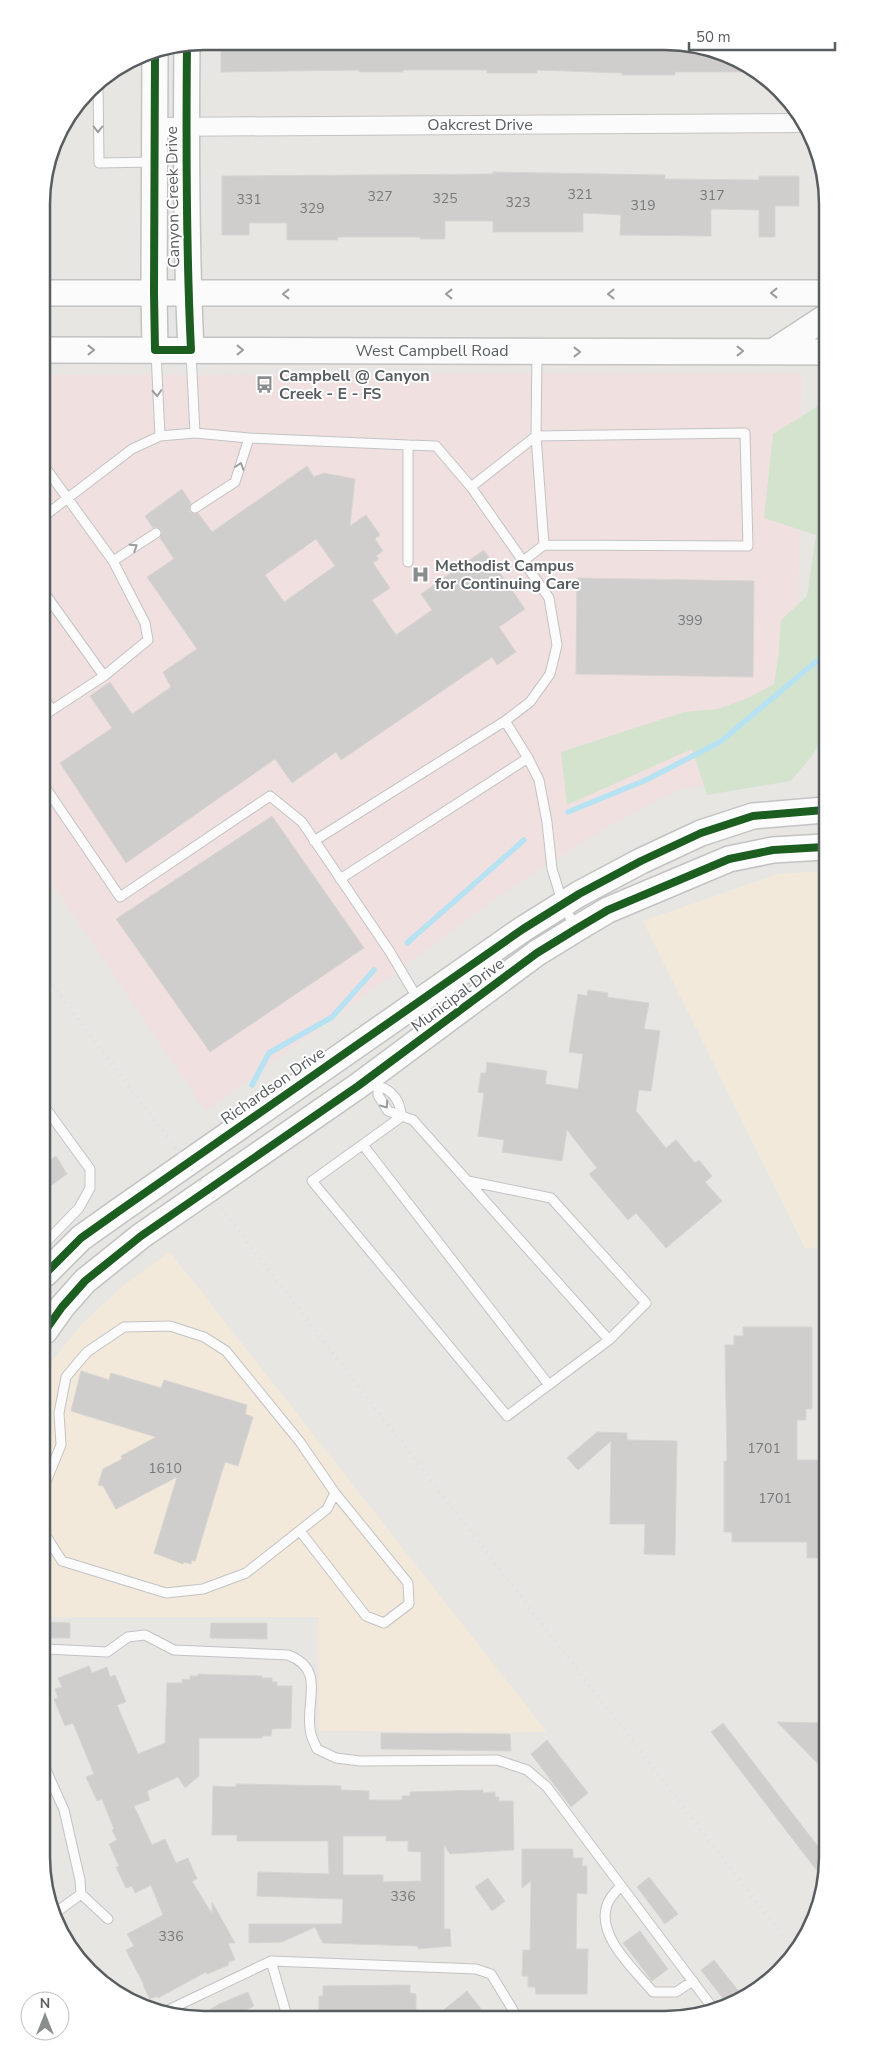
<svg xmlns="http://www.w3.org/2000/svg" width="869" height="2061" font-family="'Nunito Sans',sans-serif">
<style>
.commercial{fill:#f2e9db}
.medical{fill:#f1e0e0}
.green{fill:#d4e3ce}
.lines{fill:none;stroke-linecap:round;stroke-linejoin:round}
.stream{stroke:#b6e2f2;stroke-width:5.5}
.building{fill:#d0cecc;stroke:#d7d5d2;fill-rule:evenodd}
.lane-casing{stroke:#c3c3c4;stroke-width:11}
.street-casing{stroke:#c3c3c4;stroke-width:20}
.secondary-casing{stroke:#c3c3c3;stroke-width:28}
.lane{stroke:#fcfbfb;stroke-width:9}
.street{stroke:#fcfbfb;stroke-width:18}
.secondary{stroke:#fcfbfb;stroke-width:25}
.rail{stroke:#e0e0e0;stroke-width:4;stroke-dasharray:1 6;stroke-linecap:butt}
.cycleway-casing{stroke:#fff;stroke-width:11}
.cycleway{stroke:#1b5e20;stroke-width:8}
.oneway{stroke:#9a9c9e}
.labels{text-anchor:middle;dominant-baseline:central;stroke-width:4;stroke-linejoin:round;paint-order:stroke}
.number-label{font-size:14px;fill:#777a7c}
.street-label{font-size:16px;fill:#585d60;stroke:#fff}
.poi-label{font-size:16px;font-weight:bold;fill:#585d60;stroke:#fff;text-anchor:start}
.rim{fill:none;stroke:#585d60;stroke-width:2.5}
</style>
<rect width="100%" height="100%" fill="#e8e6e3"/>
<!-- commercial -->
<path class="commercial" d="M824 871 826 1248H805L643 921 778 874Z
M170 1252 547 1732 319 1731 318 1617H46L45 1370 81 1325 124 1285Z"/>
<!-- medical -->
<path class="medical" d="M802 373 796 774H758L675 791 602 830 500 896 206 1111 44 872 42 375Z"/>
<!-- green -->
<path class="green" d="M823 403 824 734 814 753 791 781 707 795 692 749 567 805 561 752 684 712 718 709 748 698 774 684 778 658 781 620 807 596 816 535 764 518 773 434Z"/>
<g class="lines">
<!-- stream -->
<path class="stream" d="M568 812 646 780 720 742 824 655
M407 943 524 840
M252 1085 269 1053 332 1017 374 970"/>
</g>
<!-- building -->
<path class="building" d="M221 41 697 44 754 72H675V75H622V73L537 70V73H487V70H403V72H359V70L221 72Z
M493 172 665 175V179L759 180V176H799V206H775V237H759V210L711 209V236L620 235 621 215 583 213V232H493V221H445V239H420V237H338V240H287V223H249V235H222V176L493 174Z
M307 466 314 477 324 473 355 479 350 526 366 515 380 535 375 539 383 551 376 556 379 559 373 563 390 588 372 600 396 635 432 610 421 594 484 550 525 609 499 627 516 652 497 665 492 657 341 760 336 752 292 783 275 759 126 863 60 763 112 728 90 696 110 682 132 714 171 687 163 672 197 649 147 577 174 559 160 538 162 533 161 529 156 527 153 528 145 516 182 489 191 503 189 508 190 512 195 514 198 513 212 532ZM316 539 335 566 284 602 265 575Z
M577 578 754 581 753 677 576 674Z
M272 816 364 948 210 1052 116 919Z
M588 990 608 993 607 997 649 1003 644 1029 660 1031 651 1091 639 1090 636 1111 666 1148 676 1140 695 1163 699 1160 712 1176 705 1182 722 1201 666 1248 636 1213 628 1220 589 1174 597 1168 567 1130 562 1161 502 1152 504 1140 478 1136 484 1093 478 1092 481 1073H486L487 1062 547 1071 545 1084 578 1089 583 1054 569 1052 578 994 587 996Z
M56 1156 67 1174 45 1190V1164Z
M743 1327H812V1409H806V1420H797V1460H826V1558H807V1542H732V1532H724V1461H727L725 1345H734V1336H743Z
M81 1371 109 1380 111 1373 161 1388 164 1380 247 1405 245 1414 253 1417 238 1466 225 1462 195 1561 192 1560 191 1564 184 1562 183 1564 154 1553 177 1477 116 1509 103 1486 98 1485 103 1469 122 1459 121 1456 156 1437 71 1411Z
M597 1432 627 1433V1440L677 1441 675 1555 644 1554 645 1524H610L611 1441 578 1470 567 1458Z
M46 1622 70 1623V1638H46Z
M211 1623H267V1639L210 1638Z
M89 1666 92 1673 107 1667 110 1677 115 1675 126 1702 117 1705 138 1754 165 1743 167 1683H182V1679L190 1680V1676H198V1674L262 1676V1678H272V1682H277V1686H292L291 1728 272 1729 271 1736H262V1738H199V1776L185 1788 178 1777 147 1791 150 1800 134 1806 152 1845 165 1839 176 1863 188 1858 197 1879 192 1881 212 1914V1902L235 1943H228L235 1960 228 1962 229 1965 207 1974 206 1972 158 1998 157 1996 150 1999 143 1985H144L126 1950 134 1946 127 1934 163 1915 151 1885 135 1893 132 1886 126 1888 116 1867 119 1866 109 1844 117 1840 112 1830 114 1829 102 1799 97 1801 86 1777 94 1774 73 1723 65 1726 54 1699 58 1698 55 1689 62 1687 58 1678Z
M777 1722 827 1723V1773Z
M723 1723 827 1858V1863L817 1871 711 1732Z
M381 1733 510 1734 511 1751 381 1749Z
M547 1740 588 1793 571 1807 531 1754Z
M236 1784 341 1786V1790L369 1791V1800H402V1796H410V1792L483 1790V1793L495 1792V1797H499V1801H513L514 1850 450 1854 444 1845V1929H450L451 1946 418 1949V1946L323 1943 315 1927 282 1942 249 1943V1924H342L343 1899 257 1896 258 1872 329 1874 328 1841H237V1835H212L213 1786 236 1787ZM343 1836H386V1841H408V1851L421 1852V1881L383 1882V1875H343Z
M522 1849H573V1858H583L582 1866H587V1894L577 1893 576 1949H588L587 1994H536L535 1987H528V1976H522L523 1950H530L531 1881 522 1888Z
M649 1877 678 1914 665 1924 637 1887Z
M488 1878 505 1901 492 1911 475 1887Z
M640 1931 668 1969 652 1981 623 1943Z
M714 1960 744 1998 728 2005 701 1970Z
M410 1985V1993L416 1994V2016H323V2013H319V1996H323V1986Z
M467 1991 486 2015 436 2016Z
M248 1992 254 2006 246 2010 247 2012 237 2016 199 2017 219 2004Z"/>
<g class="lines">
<defs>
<path id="lane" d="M98 81 99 163 153 162
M156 352 160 436
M191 353 195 433
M536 436 544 545
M408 445 436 446 471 487 536 436
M42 463 113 561 145 623 148 640 104 676 43 716
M195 508 235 482 249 438
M43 517 132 449 160 436 195 433 249 438 408 445V562
M113 561 156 533
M523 561 544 545 748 546 745 433 536 436 537 352
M43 591 104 676
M43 697 52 710
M505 721 528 758 539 780 547 822 552 869 563 904 575 927
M43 784 120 897 270 796 302 822 390 952 419 1001 437 1024
M314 841 505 721 530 702 550 674 557 645 549 598 471 487
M340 879 528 758
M374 1075 378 1086V1095L388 1111 413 1120 609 1340 507 1416 312 1181 401 1117
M378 1086C393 1090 401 1102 401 1117
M44 1106 90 1169V1188L79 1208 45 1243
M363 1145 549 1385
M468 1181 551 1198 646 1303 609 1340
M45 1484 61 1445 59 1413 66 1377 87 1352 124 1327 170 1326 204 1337 226 1351 300 1442 335 1493 327 1509 246 1573 203 1589 166 1593 62 1561 46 1536
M300 1531 366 1616 384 1623 409 1604 408 1583 335 1493
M46 1649 107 1652 128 1637 145 1635 174 1650 288 1655C328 1670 303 1704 311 1734 312 1739 315 1744 317 1749L336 1758 360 1761 497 1760 527 1770 547 1787 715 2011
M46 1770 64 1810 80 1880 81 1894 108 1919
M621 1886C616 1891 609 1898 607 1905 596 1936 635 1970 653 1992H676L693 1981
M55 1913 81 1894
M162 2013 271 1961
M287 2016 271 1961 476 1969 491 1974 516 2015"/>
<path id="street" d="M154 127 806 123"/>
<path id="secondary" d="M187 44C186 146 186 248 191 350
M155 51 154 293 155 350
M42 293H823
M42 350 823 352
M774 351 823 319
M45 1274 81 1238 119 1211 523 929 579 894 641 861 701 833 753 816 824 810
M45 1331 62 1307 85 1281 141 1236 358 1086 537 953 576 929 608 910 729 859 773 850 824 847"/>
</defs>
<!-- lane casing -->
<use href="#lane" class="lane-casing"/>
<!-- street casing -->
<use href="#street" class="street-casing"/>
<!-- secondary casing -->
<use href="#secondary" class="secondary-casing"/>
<!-- lane -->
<use href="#lane" class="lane"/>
<!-- street -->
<use href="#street" class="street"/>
<!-- secondary -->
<use href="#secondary" class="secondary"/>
<!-- rail -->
<path class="rail" d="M44 974 237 1229 796 1953"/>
<defs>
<path id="cycleway" d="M155 51 154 293 155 350H191C186 248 186 146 187 44
M45 1274 81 1238 119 1211 523 929 579 894 641 861 701 833 753 816 824 810
M45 1331 62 1307 85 1281 141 1236 358 1086 537 953 576 929 608 910 729 859 773 850 824 847"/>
</defs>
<!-- cycleway casing -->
<use href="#cycleway" class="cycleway-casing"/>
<!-- cycleway -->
<use href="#cycleway" class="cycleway"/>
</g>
<!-- one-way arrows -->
<defs><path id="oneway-chevron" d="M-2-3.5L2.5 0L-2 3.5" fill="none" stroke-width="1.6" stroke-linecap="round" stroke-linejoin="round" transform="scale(1.25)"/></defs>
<g class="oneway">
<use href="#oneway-chevron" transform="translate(98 129) rotate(90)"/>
<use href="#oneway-chevron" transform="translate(774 293) rotate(180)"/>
<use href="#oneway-chevron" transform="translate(286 294) rotate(180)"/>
<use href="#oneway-chevron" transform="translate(449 294) rotate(180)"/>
<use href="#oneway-chevron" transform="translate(611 294) rotate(180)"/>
<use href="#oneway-chevron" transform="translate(91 350)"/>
<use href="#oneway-chevron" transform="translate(240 350)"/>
<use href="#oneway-chevron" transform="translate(740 351)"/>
<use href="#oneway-chevron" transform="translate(577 352)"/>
<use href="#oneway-chevron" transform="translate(157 393) rotate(87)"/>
<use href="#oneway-chevron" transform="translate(240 466) rotate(-72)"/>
<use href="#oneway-chevron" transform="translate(134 547) rotate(-33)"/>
<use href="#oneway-chevron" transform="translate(385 1105) rotate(55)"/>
</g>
<!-- icons -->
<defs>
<symbol id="bus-bare" viewBox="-9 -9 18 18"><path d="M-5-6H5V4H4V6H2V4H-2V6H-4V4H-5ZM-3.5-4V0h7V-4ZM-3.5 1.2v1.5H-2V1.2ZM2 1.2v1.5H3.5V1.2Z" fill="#8a8d8e" stroke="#fff" stroke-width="2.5" paint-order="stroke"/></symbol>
<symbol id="hospital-bare" viewBox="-9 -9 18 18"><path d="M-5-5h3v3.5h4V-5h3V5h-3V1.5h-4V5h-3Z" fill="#8a8d8e" stroke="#fff" stroke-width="2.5" paint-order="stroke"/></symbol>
</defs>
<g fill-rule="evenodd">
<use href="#bus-bare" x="252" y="372" width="25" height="25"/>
<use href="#hospital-bare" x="408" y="562" width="25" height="25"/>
</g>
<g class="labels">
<!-- number labels -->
<g class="number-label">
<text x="580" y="194">321</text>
<text x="712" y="195">317</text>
<text x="380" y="196">327</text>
<text x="445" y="198">325</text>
<text x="249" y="199">331</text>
<text x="518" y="202">323</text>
<text x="643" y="205">319</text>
<text x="312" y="208">329</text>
<text x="690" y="620">399</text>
<text x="764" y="1448">1701</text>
<text x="165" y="1468">1610</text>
<text x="775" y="1498">1701</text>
<text x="403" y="1896">336</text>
<text x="171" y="1936">336</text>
</g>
<!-- street labels -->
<g class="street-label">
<text x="480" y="125">Oakcrest Drive</text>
<text transform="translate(173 197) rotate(-91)">Canyon Creek Drive</text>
<text x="432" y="351">West Campbell Road</text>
<text transform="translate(458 995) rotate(-37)">Municipal Drive</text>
<text transform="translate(273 1086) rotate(-35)">Richardson Drive</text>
</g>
<!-- poi labels -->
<g class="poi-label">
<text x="279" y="376">Campbell @ Canyon<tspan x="279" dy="18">Creek - E - FS</tspan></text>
<text x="435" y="566">Methodist Campus<tspan x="435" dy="18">for Continuing Care</tspan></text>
</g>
</g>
<!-- crop -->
<path d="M0 0H869V2061H0ZM204 50H665A154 154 0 0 1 819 204V1857A154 154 0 0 1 665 2011H204A154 154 0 0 1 50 1857V204A154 154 0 0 1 204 50Z" fill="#fff" fill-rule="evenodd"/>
<path class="rim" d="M204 50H665A154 154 0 0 1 819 204V1857A154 154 0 0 1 665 2011H204A154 154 0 0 1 50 1857V204A154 154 0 0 1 204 50Z"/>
<!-- north arrow -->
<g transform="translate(45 2016)"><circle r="24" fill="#ffffff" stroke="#bcbebf"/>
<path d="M0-4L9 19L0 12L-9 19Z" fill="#8a8d8e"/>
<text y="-8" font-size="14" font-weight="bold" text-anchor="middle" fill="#585d60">N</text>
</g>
<!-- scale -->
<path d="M689 42v8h146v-8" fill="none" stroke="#585d60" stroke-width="2.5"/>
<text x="696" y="42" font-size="15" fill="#585d60" stroke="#ffffff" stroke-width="4" paint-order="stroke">50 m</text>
</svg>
